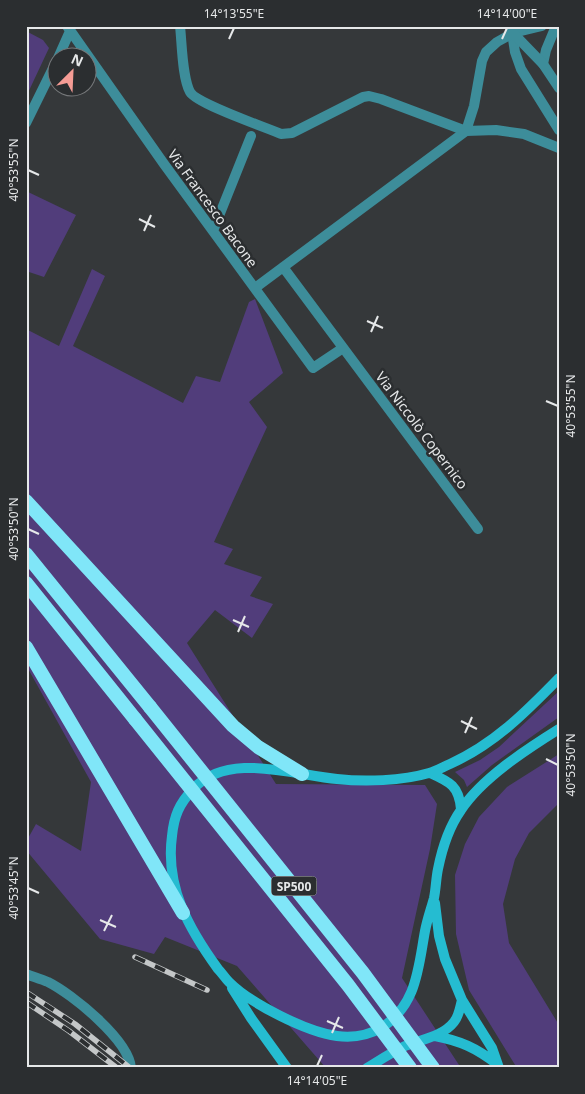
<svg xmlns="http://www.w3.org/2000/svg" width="585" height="1094" font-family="'Noto Sans',sans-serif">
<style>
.green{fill:#513d7b}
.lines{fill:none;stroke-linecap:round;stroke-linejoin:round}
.minor{stroke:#3d8d9a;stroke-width:10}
.tertiary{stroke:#3d8d9a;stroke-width:10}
.secondary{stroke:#25bcd1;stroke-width:10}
.trunk{stroke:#80e6f8;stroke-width:14}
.rail-casing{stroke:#c4c7c8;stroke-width:5.5}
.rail{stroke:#2b2e30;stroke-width:4;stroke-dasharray:11;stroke-linecap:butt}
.trunk-bridge{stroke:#80e6f8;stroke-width:14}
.ticks{fill:none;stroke:#e6e8e9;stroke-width:2}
.labels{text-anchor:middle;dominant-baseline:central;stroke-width:5;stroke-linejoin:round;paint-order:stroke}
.shield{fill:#2b2e30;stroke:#aeb0b2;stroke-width:1}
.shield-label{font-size:12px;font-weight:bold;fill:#e6e8e9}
.street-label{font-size:14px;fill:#e6e8e9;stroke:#2b2e30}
.neatline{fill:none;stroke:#e6e8e9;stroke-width:2}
.ticks-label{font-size:12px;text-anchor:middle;fill:#e6e8e9}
</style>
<rect width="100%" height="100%" fill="#35383a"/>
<!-- green -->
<path class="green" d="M26 31 43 40 49 48 26 97Z
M26 191 76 215 44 277 26 271Z
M92 269 105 276 73 346 183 403 196 376 220 382 249 302 255 299 283 373 249 402 267 427 214 542 233 549 224 564 262 577 250 596 273 604 252 638 215 610 187 643 276 784 425 785 437 804 430 849 402 978 461 1068H326L237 966 165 937 154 954 100 939 26 850V842L36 824 81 851 91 782 26 665V329L59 346Z
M559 691V717L492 765 467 787 464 780 455 772 480 760 499 747Z
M559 754V803L529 833 515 859 503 904 509 943 559 1025V1068H517L469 990 456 934 455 875 465 844 479 817 507 787Z"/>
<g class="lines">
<!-- minor -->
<path class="minor" d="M67 26 164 164 313 368 343 348
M511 26 515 52 521 69 559 130
M513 33 542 26
M58 58 70 31
M543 64 546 50 556 26
M26 123 58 58
M213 231 251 136
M283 267 478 529
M255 288 466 131
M26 974C34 977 41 979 48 982 72 994 129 1040 131 1068"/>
<!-- tertiary -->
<path class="tertiary" d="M180 26C182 43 182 77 190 92 197 104 265 127 281 134L292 133 363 97 369 96 381 99 466 131 496 130 524 134 559 148
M466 131 474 106 482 61 486 52 497 42 513 33 543 64 559 88"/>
<!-- secondary -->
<path class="secondary" d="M559 678C525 713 494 744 450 764 443 767 436 771 429 773 402 781 364 782 337 779 293 775 228 751 193 789 179 804 174 816 172 836 165 887 189 929 218 969 222 973 225 978 229 982 251 1004 307 1032 337 1036 353 1038 367 1036 381 1028 417 1005 418 969 425 931 427 920 431 909 434 898 436 888 436 878 438 869 442 849 449 827 461 810 482 778 527 749 559 729
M430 773C450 782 459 786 461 809
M435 903 439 936 445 959 462 1000 492 1048 499 1068
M232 988 251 1018 287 1068
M435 1036C461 1041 476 1048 497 1064
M367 1068C380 1060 392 1052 405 1046 422 1039 442 1037 454 1022 459 1016 460 1007 462 1000"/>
<!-- trunk -->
<path class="trunk" d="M26 501 233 726 258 747 302 774
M26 554 150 707
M26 583 135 719
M26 647 183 913"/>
<defs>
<path id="rail" d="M135 957 207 990
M26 992 75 1024 130 1068
M26 1002 69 1031 117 1068"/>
</defs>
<!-- rail casing -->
<use href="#rail" class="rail-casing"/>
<!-- rail -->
<use href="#rail" class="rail"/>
<!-- trunk-bridge -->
<path class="trunk-bridge" d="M150 707 363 973 433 1068
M135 719 348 985 410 1068"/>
</g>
<!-- ticks -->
<path class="ticks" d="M229 39 234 28M502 39 507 28M28 170 39 175M139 219 155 227M144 231 151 215M367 321 383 328M371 332 378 316M546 401 558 406M28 529 39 534M233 620 249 627M238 632 245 616M461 721 477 729M465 733 472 717M546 759 558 765M28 888 39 893M100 920 116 927M104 931 112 915M327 1021 343 1028M332 1033 339 1017M317 1066 322 1055"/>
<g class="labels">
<!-- shield labels -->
<rect class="shield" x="271.5" y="876.5" width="45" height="19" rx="4"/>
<g class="shield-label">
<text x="294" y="886">SP500</text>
</g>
<!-- street labels -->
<g class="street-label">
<text transform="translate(213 208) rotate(54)">Via Francesco Bacone</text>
<text transform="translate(422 430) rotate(53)">Via Niccolò Copernico</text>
</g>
</g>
<!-- border -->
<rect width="585" height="1094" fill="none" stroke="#2b2e30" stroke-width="55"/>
<!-- north arrow -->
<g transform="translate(72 72) rotate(24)"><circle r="24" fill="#2b2e30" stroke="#76787a"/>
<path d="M0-4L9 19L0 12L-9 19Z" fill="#f59c95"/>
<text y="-8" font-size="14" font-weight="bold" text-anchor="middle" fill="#e6e8e9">N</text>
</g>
<rect x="28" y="28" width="530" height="1038" class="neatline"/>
<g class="ticks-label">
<text x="234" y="18">14°13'55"E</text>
<text x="507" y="18">14°14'00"E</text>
<text transform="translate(14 170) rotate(-90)" y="4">40°53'55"N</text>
<text transform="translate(571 406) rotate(-90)" y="4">40°53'55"N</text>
<text transform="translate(14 529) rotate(-90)" y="4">40°53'50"N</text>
<text transform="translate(571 765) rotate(-90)" y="4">40°53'50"N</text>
<text transform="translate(14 888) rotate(-90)" y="4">40°53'45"N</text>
<text x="317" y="1085">14°14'05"E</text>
</g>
</svg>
